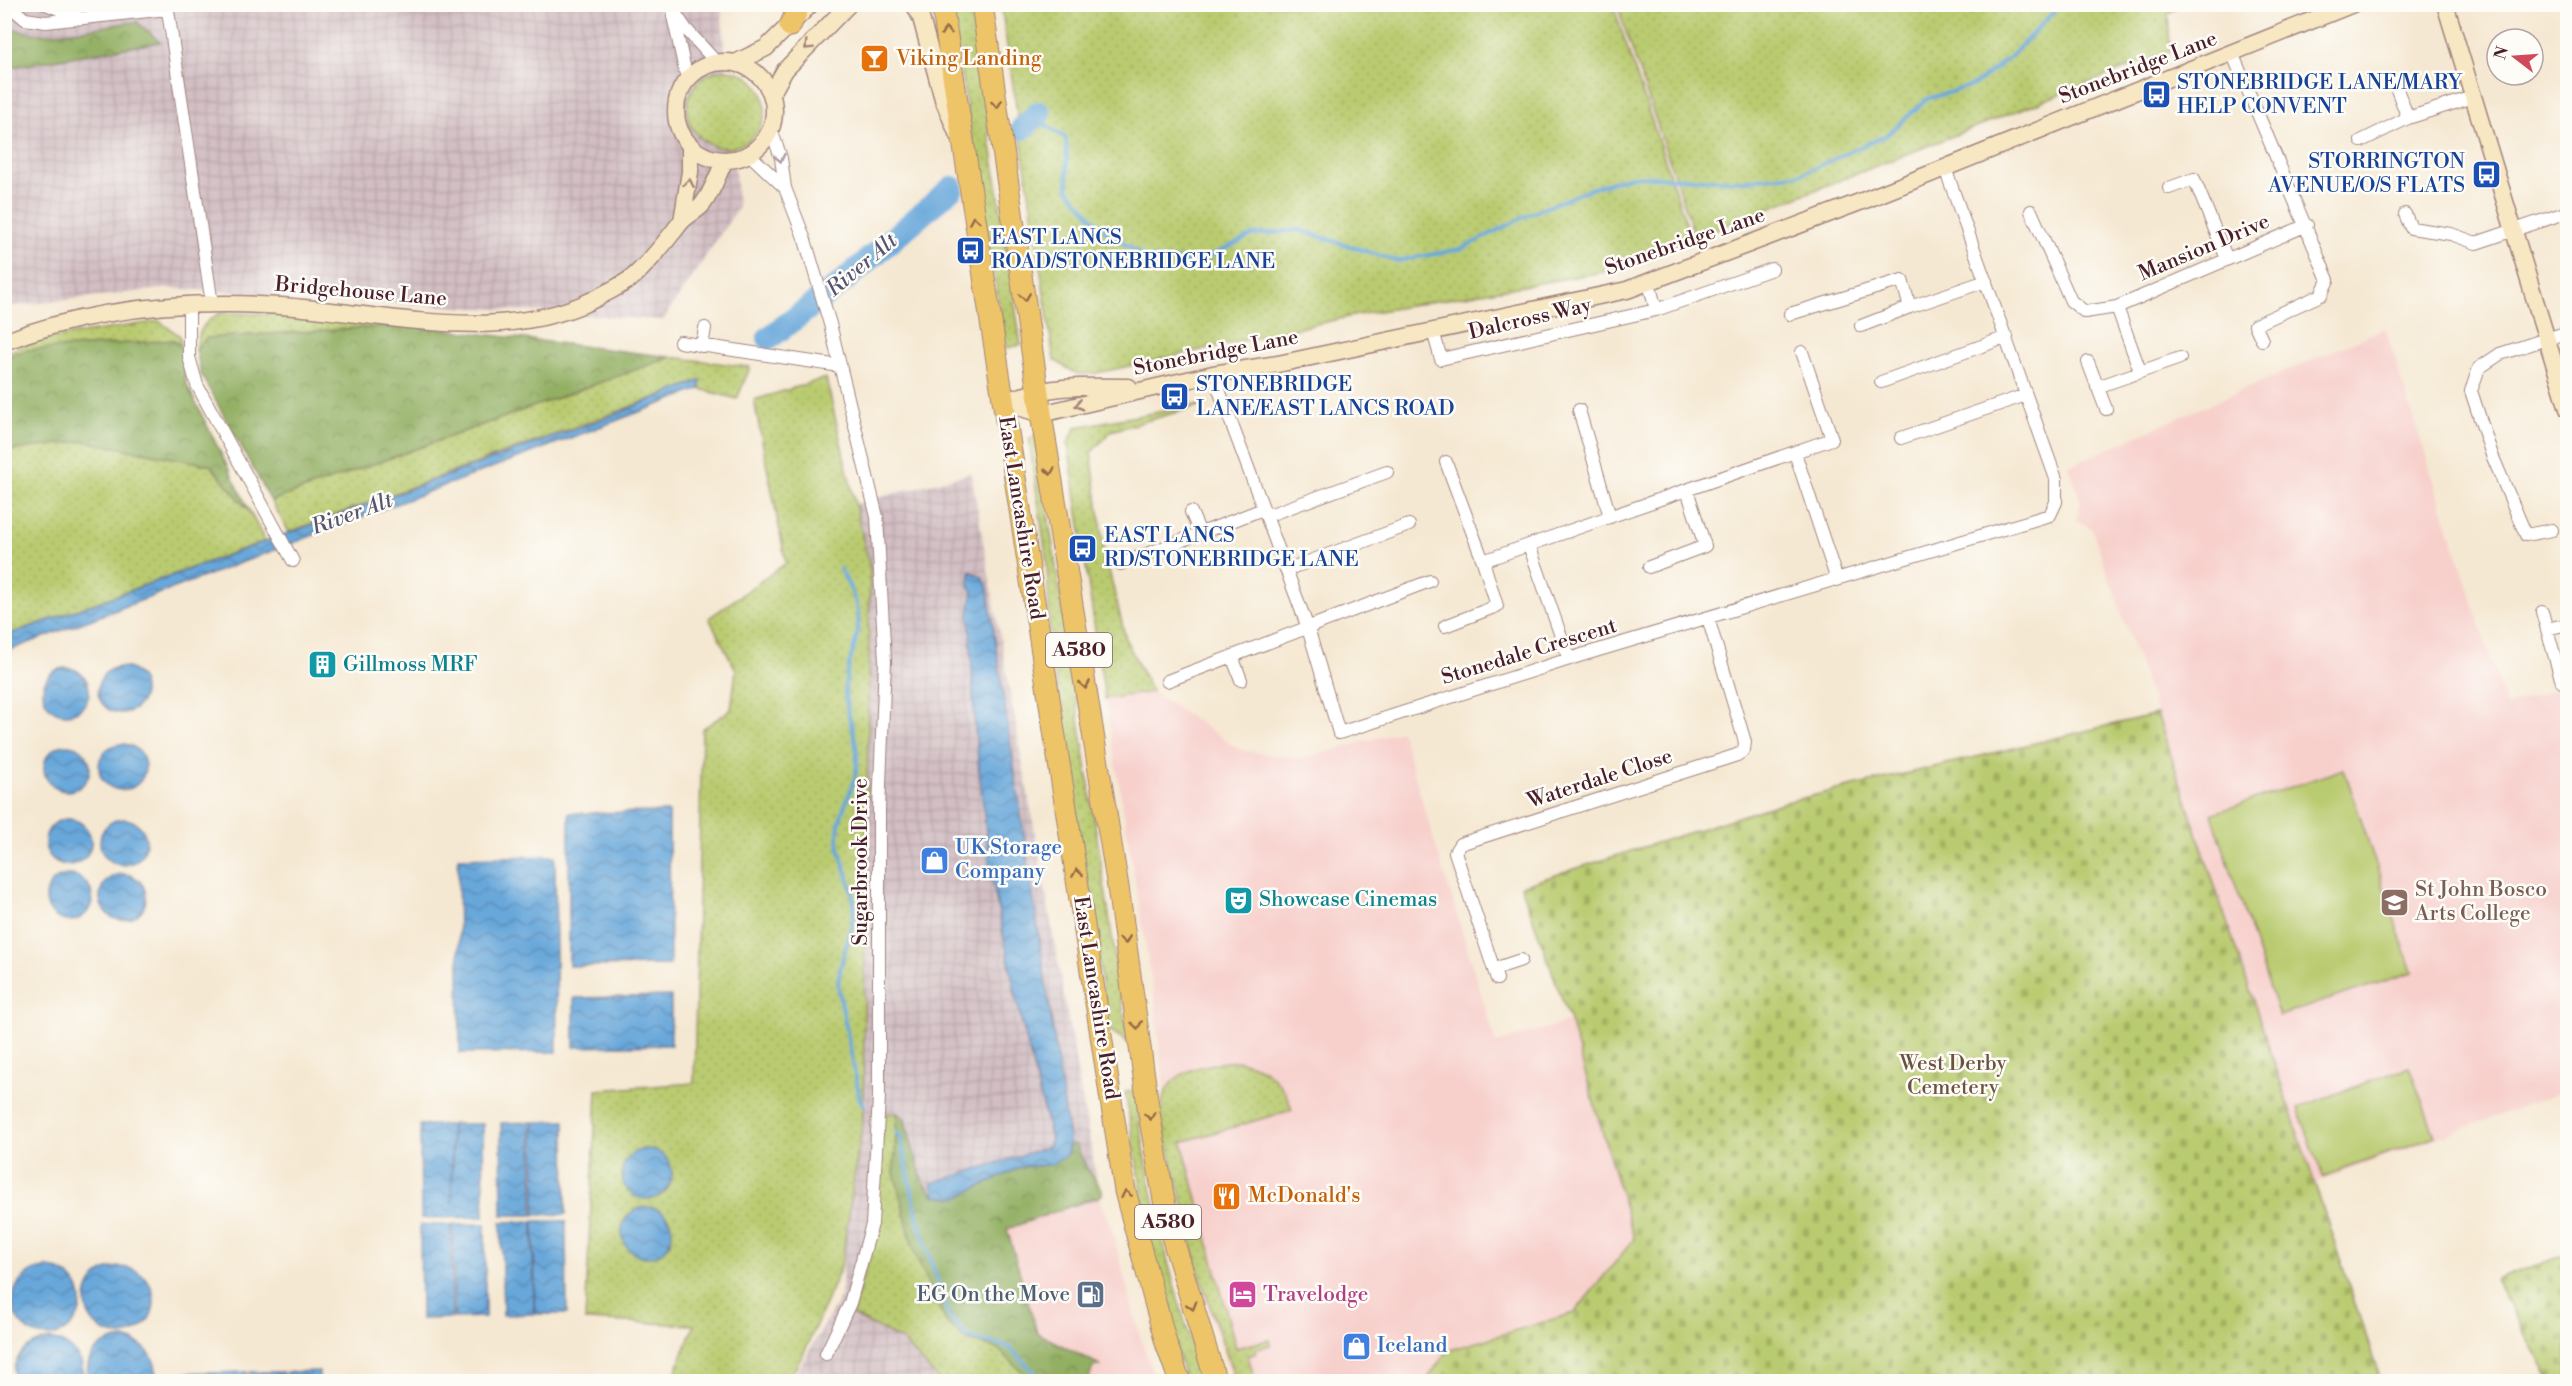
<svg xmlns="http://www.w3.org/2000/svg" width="2572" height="1386" font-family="'Libre Bodoni',serif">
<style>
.built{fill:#f7d0cc}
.industrial{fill:url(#industrial-grid)}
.grass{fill:url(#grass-dots);stroke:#82754d;stroke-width:1.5}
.forest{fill:url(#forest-crowns);stroke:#6e6746;stroke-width:1.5}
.cemetery{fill:url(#cemetery-stones);stroke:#82754d;stroke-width:1.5}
.green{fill:#b9cb6f;stroke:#82754d;stroke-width:1.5}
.water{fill:url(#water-waves);stroke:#596382;stroke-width:1.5}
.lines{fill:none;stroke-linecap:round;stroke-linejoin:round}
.stream{stroke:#68a7da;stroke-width:4}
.river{stroke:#68a7da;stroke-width:24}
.street-casing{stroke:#a0847e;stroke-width:14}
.secondary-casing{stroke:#a0847e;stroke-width:19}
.highway-casing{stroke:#a0847e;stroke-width:23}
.street{stroke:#fff;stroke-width:12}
.secondary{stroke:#f8e7c3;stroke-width:16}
.highway{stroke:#eec469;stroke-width:21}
.oneway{stroke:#946947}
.oneway2{stroke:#a18377}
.oneway3{stroke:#ae9aa0}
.labels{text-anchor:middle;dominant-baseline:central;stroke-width:5;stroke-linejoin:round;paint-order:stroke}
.shield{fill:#fdfcf7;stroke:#806168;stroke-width:1.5}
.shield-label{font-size:20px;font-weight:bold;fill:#4a1f2b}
.food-label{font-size:21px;fill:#c56008;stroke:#fdfcf7;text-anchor:start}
.street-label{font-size:21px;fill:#4a1f2b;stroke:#fdfcf7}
.transit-label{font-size:21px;fill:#164399;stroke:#fdfcf7;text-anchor:start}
.culture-label{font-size:21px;fill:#0d838f;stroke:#fdfcf7;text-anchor:start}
.shop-label{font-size:21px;fill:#366cbe;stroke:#fdfcf7;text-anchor:start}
.education-label{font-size:21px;fill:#785e54;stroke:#fdfcf7;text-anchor:start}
.park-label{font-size:21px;fill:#6b533f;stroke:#fdfcf7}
.service-label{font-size:21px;fill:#4e5e75;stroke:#fdfcf7;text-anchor:end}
.hotel-label{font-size:21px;fill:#b23c85;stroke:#fdfcf7;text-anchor:start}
.water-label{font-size:22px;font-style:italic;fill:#565571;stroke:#fdfcf7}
</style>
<defs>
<pattern id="industrial-grid" width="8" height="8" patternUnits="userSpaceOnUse" patternTransform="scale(1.5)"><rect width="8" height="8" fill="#d2bec3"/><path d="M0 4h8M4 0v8" fill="none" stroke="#b6a3a8"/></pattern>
<pattern id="grass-dots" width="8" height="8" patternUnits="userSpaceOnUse" patternTransform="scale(1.5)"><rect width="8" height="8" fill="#b9cb6f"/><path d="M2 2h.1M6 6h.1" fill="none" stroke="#a1ae60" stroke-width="1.8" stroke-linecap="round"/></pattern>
<pattern id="forest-crowns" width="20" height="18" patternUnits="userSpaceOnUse" patternTransform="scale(1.5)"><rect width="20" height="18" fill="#92af62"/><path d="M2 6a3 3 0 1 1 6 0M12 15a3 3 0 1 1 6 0" fill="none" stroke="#798e51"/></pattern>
<pattern id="cemetery-stones" width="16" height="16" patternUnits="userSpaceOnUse" patternTransform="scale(1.5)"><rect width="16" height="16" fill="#b9cb6f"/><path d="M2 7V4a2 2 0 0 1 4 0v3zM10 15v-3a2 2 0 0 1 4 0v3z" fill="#a1ae60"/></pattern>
<pattern id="water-waves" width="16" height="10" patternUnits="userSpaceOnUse" patternTransform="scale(1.5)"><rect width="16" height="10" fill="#68a7da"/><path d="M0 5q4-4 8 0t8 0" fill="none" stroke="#5887b1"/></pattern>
</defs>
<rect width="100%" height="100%" fill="#fdfcf7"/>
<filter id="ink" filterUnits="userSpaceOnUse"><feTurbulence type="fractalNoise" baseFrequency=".0167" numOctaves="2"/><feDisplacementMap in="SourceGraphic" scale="12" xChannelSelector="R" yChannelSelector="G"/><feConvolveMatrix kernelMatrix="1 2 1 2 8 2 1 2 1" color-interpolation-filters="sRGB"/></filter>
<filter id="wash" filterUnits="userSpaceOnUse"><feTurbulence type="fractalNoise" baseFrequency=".008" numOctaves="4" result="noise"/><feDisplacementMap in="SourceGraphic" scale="24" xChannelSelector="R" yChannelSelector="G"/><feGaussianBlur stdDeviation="1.35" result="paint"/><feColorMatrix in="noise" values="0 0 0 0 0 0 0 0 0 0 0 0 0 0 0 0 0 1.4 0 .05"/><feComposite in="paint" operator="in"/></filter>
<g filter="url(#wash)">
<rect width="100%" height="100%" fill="#f5e8d2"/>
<!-- built -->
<path class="built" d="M2385 328 2506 706 2567 685V1090L2315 1183 2157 714 2092 529 2076 520 2081 503 2068 466Z
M1152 692 1241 750 1302 759 1401 731 1496 1043 1570 1021 1634 1239 1574 1313 1447 1351 1426 1381H1233L1197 1280 1171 1151 1155 1002 1105 699Z
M1100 1199 1109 1219 1141 1340 1156 1381H1088L1093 1367 1099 1364 1037 1334 1007 1228Z"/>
<!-- industrial -->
<path class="industrial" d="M4 5H721L738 208 663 320 169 288 5 307Z
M971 473 1100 1199 930 1248 975 1381 791 1382 841 1296 866 902 871 618 855 504Z"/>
<!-- grass -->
<path class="grass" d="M950 5H970L1021 345 1006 348Z
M1001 5H1613L1691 238 1602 272 1357 315 1093 374H1077L1054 360Z
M1617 5V4L2180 5 2168 14 2170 51 1695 237Z
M687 109a39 39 0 1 1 78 0a39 39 0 1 1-78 0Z
M220 313 274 314 408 325 207 338 196 349C199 330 203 322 220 313Z
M159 321 180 336 181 346 174 340 27 350 5 357V353L38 340Z
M671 357 750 367 737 399 700 389V381L289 532 271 501Z
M826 378 870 568 863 1118 841 1267 804 1353 788 1381H669L675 1373 694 1325 585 1320 597 1090 694 1083 702 729 731 710 736 670 709 618 786 563 754 400Z
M1209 403 1111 431 1091 453 1105 554 1126 640 1152 692 1105 699 1068 443 1076 427Z
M1036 435 1128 1042 1109 1030 1050 642 1047 563 1029 439Z
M84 441 210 465 250 512 265 541 5 636V451Z
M1239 1061C1268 1067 1284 1082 1292 1110L1182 1142 1236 1348 1269 1340 1270 1345 1256 1349V1353L1248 1356 1255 1381H1236L1200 1277 1185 1218 1188 1216 1186 1205 1183 1206C1167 1128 1124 1069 1239 1061Z
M1135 1091C1150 1194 1169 1284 1205 1381H1186L1149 1262 1148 1229 1125 1092Z
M897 1113 894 1172 914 1251 946 1322 965 1339 998 1348 1032 1381H940L903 1341 852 1315 875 1236 883 1114Z"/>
<!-- forest -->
<path class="forest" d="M137 22 160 42 5 68V23C33 47 101 24 137 22Z
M408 325 671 357 271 501 201 374 196 349 207 338Z
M174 340 181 346 186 383 250 512 210 465 84 441 5 451V357L27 350Z
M897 1113 904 1118 923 1182 935 1196 956 1198 1021 1166 1050 1165 1065 1157 1070 1145H1076L1086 1167 1102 1189V1195L1007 1229 1037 1333 1100 1365 1093 1367 1088 1381H1032L998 1349 965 1339 946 1322 914 1251 894 1172Z"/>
<!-- cemetery -->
<path class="cemetery" d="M2157 714 2381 1381H1426L1447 1351 1574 1313 1634 1239 1570 1021 1521 886 1782 803Z
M2567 1254V1381H2550L2496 1280Z"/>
<!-- green -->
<path class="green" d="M2344 769 2412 972 2279 1016 2212 814Z
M2409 1067 2435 1136 2323 1177 2298 1108Z"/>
<!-- water -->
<path class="water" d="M701 380 700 389 5 652V636L605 418Z
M970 571 981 576 987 585 1070 1145 1065 1157 1050 1165 1021 1167 956 1198 935 1196 932 1183 1048 1147 1051 1139 1019 1011 990 870 975 730 969 613 973 592 969 586Z
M98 690a23 23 0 1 1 46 0a23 23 0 1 1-46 0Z
M43 691a23 23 0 1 1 46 0a23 23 0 1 1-46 0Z
M99 767a23 23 0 1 1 46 0a23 23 0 1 1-46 0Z
M44 768a23 23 0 1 1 46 0a23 23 0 1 1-46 0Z
M669 812 670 965 569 966V813Z
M45 842a23 23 0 1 1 46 0a23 23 0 1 1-46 0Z
M100 842a23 23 0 1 1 46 0a23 23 0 1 1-46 0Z
M555 856 557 1052 460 1053 458 858Z
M100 897a23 23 0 1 1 46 0a23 23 0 1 1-46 0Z
M46 898a23 23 0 1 1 46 0a23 23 0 1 1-46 0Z
M671 996V1045L574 1047V998Z
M565 1121 566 1214 535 1215 534 1122Z
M532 1122 533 1215H502L501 1123Z
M452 1124H483L484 1217 421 1218 420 1125H451L452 1204Z
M622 1174a25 25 0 1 1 50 0a25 25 0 1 1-50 0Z
M622 1232a25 25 0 1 1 50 0a25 25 0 1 1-50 0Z
M533 1221 534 1314 503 1315 501 1222Z
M534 1221H566L567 1314H535Z
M485 1224V1317L454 1318 453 1225Z
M420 1225H451L452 1318 421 1319Z
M86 1301a34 34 0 1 1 68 0a34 34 0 1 1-68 0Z
M13 1302a34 34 0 1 1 68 0a34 34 0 1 1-68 0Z
M124 1338C145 1343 160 1359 155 1381H89C82 1356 101 1340 124 1338Z
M51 1339C71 1344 87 1359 82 1381H15C9 1357 29 1342 51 1339Z
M319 1371V1381H286V1372Z
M212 1372 213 1381H179V1373Z
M247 1372V1381H214V1373Z
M250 1372H283V1381H250Z"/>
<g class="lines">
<!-- stream -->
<path class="stream" d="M1034 118 1066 138 1068 189 1101 228 1146 258 1199 262 1252 235 1299 230 1397 261 1461 249 1528 215 1590 189 1632 176 1741 181 1801 174 1887 135 1927 99 1974 85 2011 56 2061 4
M840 569C858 601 864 615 853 651 849 664 845 678 845 692 847 720 861 743 856 772 852 794 839 811 838 834 837 858 853 880 854 905 855 933 839 957 838 985L860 1099 864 1106
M896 1132 900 1135 918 1220 949 1316 966 1337 1009 1347 1044 1382"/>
<!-- river -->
<path class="river" d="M1023 128 1039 113
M769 338 839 285 952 188"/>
</g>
</g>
<g filter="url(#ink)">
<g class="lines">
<defs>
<path id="street" d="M7 4 25 19 46 22 167 9
M46 4 78 17
M167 4 212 304
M669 4 686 29 716 62
M673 16 687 79
M2233 55 2328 280 2321 295 2255 325 2262 340
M2393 79 2408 118
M771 129 781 158 785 188 805 240 830 324 877 517 885 661 879 810V1097L872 1224 850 1303 826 1354
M2361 141 2408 118 2473 97
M749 154 785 188
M2169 188 2194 179 2227 259
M2031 211 2071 301 2085 312 2117 307
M2405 214 2411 228 2451 234 2476 243 2568 212
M1649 283 1656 310
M189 306V357L197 385 293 561
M1790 314 1902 280 1910 307 1986 281
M1861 326 1910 307
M1433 331 1441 359 1656 310 1772 269
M680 342 840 366
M702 346 705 328
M2088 362 2106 409
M2140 371 2117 307 2307 225
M1213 374 1308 628 1339 733 1582 655 2050 515 2056 502V479L1945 168
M1881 382 2007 337
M2097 387 2180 358
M1579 410 1610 517
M1901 438 2026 395
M1795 453 1837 580
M1446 462 1483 561
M1191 512 1200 533
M1266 516 1387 472
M2552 530 2526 535 2492 455 2471 391 2479 368 2500 354 2568 332
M1121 564 1263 509
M1649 567 1705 546 1687 490
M1286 570 1409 525
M2542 612 2562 682
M1445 626 1497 606 1483 561 1529 545
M2547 629 2568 624
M1232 656 1241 680
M1569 659 1529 545 1832 439 1802 352
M1167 681 1430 581
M1494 969 1521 960
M1497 979 1455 852 1460 844 1737 755 1744 750 1745 742 1708 618"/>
<path id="secondary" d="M914 4 921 18 943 99 957 133
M2445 4 2568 409
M676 111a49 49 0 1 1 98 0a49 49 0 1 1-98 0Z
M737 62 766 48 811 4
M772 93 785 70 849 4
M682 221 690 172V145
M4 342C91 308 189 300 281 306 387 313 509 349 606 293 615 288 626 283 634 276 652 260 666 241 681 222 687 215 697 211 702 205 712 193 718 174 725 160
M1002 402 1041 414 1213 374 1278 364 1627 290 1865 200 2353 4
M1002 402C1052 385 1077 386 1129 387"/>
<path id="highway" d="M942 4 1125 1191 1166 1343 1180 1382
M982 4 1041 414 1118 887 1149 1113 1168 1223 1216 1382
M790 26 800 4"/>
</defs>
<!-- street casing -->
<use href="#street" class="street-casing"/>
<!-- secondary casing -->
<use href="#secondary" class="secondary-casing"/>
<!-- highway casing -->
<use href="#highway" class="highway-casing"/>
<!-- street -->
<use href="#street" class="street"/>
<!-- secondary -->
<use href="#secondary" class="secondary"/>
<!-- highway -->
<use href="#highway" class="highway"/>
</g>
<!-- one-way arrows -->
<defs><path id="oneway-chevron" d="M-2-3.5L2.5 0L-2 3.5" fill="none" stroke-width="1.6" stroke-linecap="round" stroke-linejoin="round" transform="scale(1.5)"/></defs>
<g class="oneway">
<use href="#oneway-chevron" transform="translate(946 31) rotate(-98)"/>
<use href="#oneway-chevron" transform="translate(997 104) rotate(81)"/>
<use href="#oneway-chevron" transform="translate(974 220) rotate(-99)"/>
<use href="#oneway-chevron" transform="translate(1025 297) rotate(82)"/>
<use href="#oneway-chevron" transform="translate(1050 471) rotate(81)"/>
<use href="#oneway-chevron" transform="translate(1085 685) rotate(81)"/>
<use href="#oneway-chevron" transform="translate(1077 873) rotate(-99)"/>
<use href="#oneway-chevron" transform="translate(1125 940) rotate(82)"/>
<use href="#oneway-chevron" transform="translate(1137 1025) rotate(82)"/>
<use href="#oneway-chevron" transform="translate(1150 1116) rotate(81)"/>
<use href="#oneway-chevron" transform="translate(1126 1194) rotate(-102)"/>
<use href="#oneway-chevron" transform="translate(1192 1306) rotate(74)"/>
</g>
<g class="oneway2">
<use href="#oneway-chevron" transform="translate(808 46) rotate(135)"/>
<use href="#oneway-chevron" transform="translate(689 183) rotate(-80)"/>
<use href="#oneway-chevron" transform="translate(1079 405) rotate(167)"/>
</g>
<use class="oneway3" href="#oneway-chevron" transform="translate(780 158) rotate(77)"/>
</g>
<!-- icons -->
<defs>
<symbol id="bar-square" viewBox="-11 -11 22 22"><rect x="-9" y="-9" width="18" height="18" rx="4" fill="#e8710a" stroke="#fdfcf7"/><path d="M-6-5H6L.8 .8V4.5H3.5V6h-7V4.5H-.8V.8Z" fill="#fff"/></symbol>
<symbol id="bus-square" viewBox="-11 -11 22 22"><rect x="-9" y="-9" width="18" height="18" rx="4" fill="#1a4fb4" stroke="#fdfcf7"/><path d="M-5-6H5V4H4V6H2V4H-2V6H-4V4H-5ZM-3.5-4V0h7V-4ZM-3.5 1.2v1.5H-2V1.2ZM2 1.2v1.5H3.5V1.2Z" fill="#fff"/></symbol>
<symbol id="building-square" viewBox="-11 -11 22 22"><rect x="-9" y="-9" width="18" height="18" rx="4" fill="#0f9aa8" stroke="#fdfcf7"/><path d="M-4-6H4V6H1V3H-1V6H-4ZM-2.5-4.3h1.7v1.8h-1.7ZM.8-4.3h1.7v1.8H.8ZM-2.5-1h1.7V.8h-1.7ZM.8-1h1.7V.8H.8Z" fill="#fff"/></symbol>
<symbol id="shop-square" viewBox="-11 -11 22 22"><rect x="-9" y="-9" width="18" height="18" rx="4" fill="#3f7fe0" stroke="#fdfcf7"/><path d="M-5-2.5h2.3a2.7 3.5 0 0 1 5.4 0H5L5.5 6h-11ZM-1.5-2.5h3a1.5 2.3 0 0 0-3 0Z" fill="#fff"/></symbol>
<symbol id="theatre-square" viewBox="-11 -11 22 22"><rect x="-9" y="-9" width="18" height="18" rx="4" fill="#0f9aa8" stroke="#fdfcf7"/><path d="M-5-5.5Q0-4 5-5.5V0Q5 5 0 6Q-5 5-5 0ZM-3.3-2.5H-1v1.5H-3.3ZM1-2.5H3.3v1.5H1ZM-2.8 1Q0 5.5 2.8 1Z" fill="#fff"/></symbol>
<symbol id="school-square" viewBox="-11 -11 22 22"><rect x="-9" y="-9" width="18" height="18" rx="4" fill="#8d6e63" stroke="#fdfcf7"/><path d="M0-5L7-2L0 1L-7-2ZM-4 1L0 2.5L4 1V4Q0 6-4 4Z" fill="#fff"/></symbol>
<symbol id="restaurant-square" viewBox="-11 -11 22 22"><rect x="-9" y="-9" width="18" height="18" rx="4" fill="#e8710a" stroke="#fdfcf7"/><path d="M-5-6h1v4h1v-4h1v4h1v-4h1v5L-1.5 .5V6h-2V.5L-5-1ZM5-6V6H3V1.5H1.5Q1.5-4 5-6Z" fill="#fff"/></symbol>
<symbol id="fuel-square" viewBox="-11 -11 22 22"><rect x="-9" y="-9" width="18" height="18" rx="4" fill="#5c6f8a" stroke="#fdfcf7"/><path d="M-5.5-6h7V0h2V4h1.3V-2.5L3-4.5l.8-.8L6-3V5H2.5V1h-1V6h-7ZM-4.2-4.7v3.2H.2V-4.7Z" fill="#fff"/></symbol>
<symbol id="hotel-square" viewBox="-11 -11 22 22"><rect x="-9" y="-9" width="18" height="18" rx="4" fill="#d1479c" stroke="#fdfcf7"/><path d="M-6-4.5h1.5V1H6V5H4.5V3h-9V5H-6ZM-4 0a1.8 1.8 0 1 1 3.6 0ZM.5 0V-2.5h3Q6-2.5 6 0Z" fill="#fff"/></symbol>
</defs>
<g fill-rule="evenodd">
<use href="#bar-square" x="858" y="42" width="33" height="33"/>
<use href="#bus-square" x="2140" y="78" width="33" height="33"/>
<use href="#bus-square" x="2470" y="158" width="33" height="33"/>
<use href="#bus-square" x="954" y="234" width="33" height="33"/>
<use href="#bus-square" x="1158" y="380" width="33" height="33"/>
<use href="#bus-square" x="1066" y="532" width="33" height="33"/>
<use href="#building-square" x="306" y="648" width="33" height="33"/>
<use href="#shop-square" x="918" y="844" width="33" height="33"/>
<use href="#theatre-square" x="1222" y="884" width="33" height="33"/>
<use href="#school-square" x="2378" y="886" width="33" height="33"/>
<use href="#restaurant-square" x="1210" y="1180" width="33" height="33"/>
<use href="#fuel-square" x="1074" y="1278" width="33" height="33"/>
<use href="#hotel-square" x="1226" y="1278" width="33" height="33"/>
<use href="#shop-square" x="1340" y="1330" width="33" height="33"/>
</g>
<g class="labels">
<!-- shield labels -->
<g class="shield">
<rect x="1046" y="633" width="66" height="34" rx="4.5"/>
<rect x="1135" y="1205" width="66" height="34" rx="4.5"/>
</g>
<g class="shield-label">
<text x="1079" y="650">A580</text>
<text x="1168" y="1222">A580</text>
</g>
<!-- food labels -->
<g class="food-label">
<text x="896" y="59">Viking Landing</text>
<text x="1248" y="1196">McDonald's</text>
</g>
<!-- street labels -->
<g class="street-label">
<text transform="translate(2138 68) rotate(-21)">Stonebridge Lane</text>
<text transform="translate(1685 242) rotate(-19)">Stonebridge Lane</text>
<text transform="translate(2204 248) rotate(-23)">Mansion Drive</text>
<text transform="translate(361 292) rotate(5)">Bridgehouse Lane</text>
<text transform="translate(1530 319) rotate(-13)">Dalcross Way</text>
<text transform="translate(1216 353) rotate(-11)">Stonebridge Lane</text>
<text transform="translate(1021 518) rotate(81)">East Lancashire Road</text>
<text transform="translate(1529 652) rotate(-17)">Stonedale Crescent</text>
<text transform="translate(1600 779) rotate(-18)">Waterdale Close</text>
<text transform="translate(861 862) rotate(-90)">Sugarbrook Drive</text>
<text transform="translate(1096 998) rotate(81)">East Lancashire Road</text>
</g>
<!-- transit labels -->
<g class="transit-label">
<text x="2177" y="83">STONEBRIDGE LANE/MARY<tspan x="2177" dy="24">HELP CONVENT</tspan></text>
<text x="2465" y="162" text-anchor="end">STORRINGTON<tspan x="2465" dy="24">AVENUE/O/S FLATS</tspan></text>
<text x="991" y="238">EAST LANCS<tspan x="991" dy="24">ROAD/STONEBRIDGE LANE</tspan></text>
<text x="1196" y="385">STONEBRIDGE<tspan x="1196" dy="24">LANE/EAST LANCS ROAD</tspan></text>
<text x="1104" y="536">EAST LANCS<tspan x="1104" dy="24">RD/STONEBRIDGE LANE</tspan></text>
</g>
<!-- culture labels -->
<g class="culture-label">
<text x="343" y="665">Gillmoss MRF</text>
<text x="1259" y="900">Showcase Cinemas</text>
</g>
<!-- shop labels -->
<g class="shop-label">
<text x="955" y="848">UK Storage<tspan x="955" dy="24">Company</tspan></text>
<text x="1377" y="1346">Iceland</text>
</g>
<!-- education labels -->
<g class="education-label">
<text x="2415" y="890">St John Bosco<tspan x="2415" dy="24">Arts College</tspan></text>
</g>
<!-- park labels -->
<g class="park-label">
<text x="1953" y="1064">West Derby<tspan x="1953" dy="24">Cemetery</tspan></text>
</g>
<!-- service labels -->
<g class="service-label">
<text x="1070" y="1295">EG On the Move</text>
</g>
<!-- hotel labels -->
<g class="hotel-label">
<text x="1263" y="1295">Travelodge</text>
</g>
<!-- water labels -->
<g class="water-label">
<text transform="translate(862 265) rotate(-40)">River Alt</text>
<text transform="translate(352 514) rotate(-20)">River Alt</text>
</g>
</g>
<!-- margin -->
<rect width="2572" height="1386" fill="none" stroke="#fdfcf7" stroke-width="24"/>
<!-- north arrow -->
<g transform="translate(2515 57) rotate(287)"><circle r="28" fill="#fdfcf7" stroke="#b5a4a5" stroke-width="1.5"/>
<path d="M0-4.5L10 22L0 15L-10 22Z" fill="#d1495b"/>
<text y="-9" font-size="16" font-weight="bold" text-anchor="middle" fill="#4a1f2b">N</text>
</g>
</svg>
